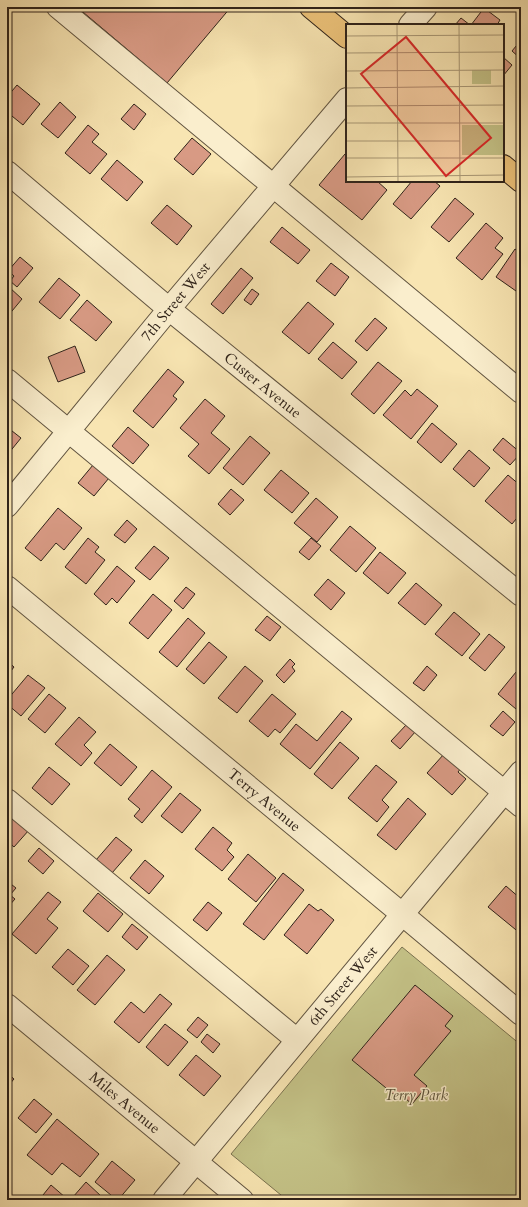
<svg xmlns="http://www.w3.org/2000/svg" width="528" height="1207" font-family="Cardo,serif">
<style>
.green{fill:#c4c287;stroke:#7a7250}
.building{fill:#d89a84;stroke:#2f231a}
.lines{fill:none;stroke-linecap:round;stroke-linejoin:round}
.minor-casing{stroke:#615440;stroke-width:24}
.major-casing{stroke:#2f231a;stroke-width:24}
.minor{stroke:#faeecd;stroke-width:22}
.major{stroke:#ecc279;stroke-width:22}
.labels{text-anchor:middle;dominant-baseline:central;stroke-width:3;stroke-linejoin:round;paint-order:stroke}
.street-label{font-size:15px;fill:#2f231a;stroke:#faeecd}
.park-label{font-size:15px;font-style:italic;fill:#5c533b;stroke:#faeecd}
.inset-road{fill:none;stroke:#a89775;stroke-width:1}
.view{fill:#d62828;fill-opacity:0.15;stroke:#d62828;stroke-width:2}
.inset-edge{fill:none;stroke:#2f231a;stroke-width:2}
</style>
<rect width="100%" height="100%" fill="#f8e5b2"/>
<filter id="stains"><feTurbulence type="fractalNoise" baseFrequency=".005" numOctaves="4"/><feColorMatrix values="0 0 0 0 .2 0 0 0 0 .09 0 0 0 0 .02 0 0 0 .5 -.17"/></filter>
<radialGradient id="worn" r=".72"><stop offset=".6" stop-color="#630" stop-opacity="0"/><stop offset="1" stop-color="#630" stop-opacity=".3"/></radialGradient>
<!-- green -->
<path class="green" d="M402 947 521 1045V1200H287L231 1154Z"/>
<!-- building -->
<path class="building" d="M77 7H231L167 83Z
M484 8 500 20 497 25H471Z
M461 18 470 25H455Z
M521 40V59L512 51Z
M503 57 512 65 503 76Z
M17 85 40 104 23 125 7 112V97Z
M60 102 76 117 58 138 41 124Z
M134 104 146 114 134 130 121 119Z
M88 125 99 134 92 142 107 154 90 174 65 153Z
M192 138 211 154 193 175 174 159Z
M345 154 347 156V181H377L387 190 362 220 319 185Z
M117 160 143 182 127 201 101 179Z
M412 181H434L440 186 411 219 393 204Z
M455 198 474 214 449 242 431 227Z
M167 205 192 226 177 245 151 223Z
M486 223 503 238 495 248 503 254 482 280 456 258Z
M282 227 310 250 298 264 270 242Z
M515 249 521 253V285L516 291 496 277Z
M20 257 33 268 17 287 10 281 14 276 8 271Z
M331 263 349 277 335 296 316 281Z
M241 268 253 278 223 314 211 304Z
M59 278 80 295 60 319 39 302Z
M9 287 22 299 7 317V290Z
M252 289 259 294 251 305 244 300Z
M87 300 112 322 96 341 70 320Z
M308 302 334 324 309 354 282 332Z
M375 318 387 328 367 351 355 341Z
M333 342 357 362 342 379 318 359Z
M75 346 85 372 58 382 48 357Z
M378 362 402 381 374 414 351 394Z
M168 369 184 382 173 396 177 399 153 428 133 411Z
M417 389 438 406 411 439 383 415 405 390 411 396Z
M205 399 225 416 211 433 230 449 209 474 188 456 199 444 180 428Z
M432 423 457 444 441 463 417 442Z
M7 427 21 438 8 454H7Z
M128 427 149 445 133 464 112 446Z
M250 436 270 453 243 485 223 468Z
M503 438 521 453 510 465 493 450Z
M469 450 490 468 474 487 453 469Z
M93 465 109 478 94 496 78 483Z
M281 470 309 493 292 513 264 490Z
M508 475 521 486V493L518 497 521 500V513L512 524 485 501Z
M231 489 244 500 230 515 218 504Z
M316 498 338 517 317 542 294 523Z
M58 508 82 528 64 550 56 543 41 561 25 548Z
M127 520 137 529 125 543 114 535Z
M350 526 376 548 356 572 330 550Z
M88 538 99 547 95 552 105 560 86 584 65 567Z
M311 538 321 546 309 560 299 552Z
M154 546 169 558 150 580 135 568Z
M380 552 406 573 388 594 363 573Z
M117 566 135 581 117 603 112 598 106 605 94 594Z
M328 579 345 593 331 610 314 595Z
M416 583 442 605 425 625 398 603Z
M186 587 195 594 183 609 174 601Z
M153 594 172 610 148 639 129 623Z
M454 612 480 634 462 656 435 634Z
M267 616 281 627 270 641 255 630Z
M188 618 205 633 177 667 159 652Z
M489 634 505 647 485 671 469 658Z
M209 642 227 657 204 684 186 669Z
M290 659 295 664 292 667 295 671 284 683 276 675Z
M7 661 14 667 7 676Z
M245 666 263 681 237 713 218 698Z
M427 666 437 675 424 691 413 683Z
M521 666V702L516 709 498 694Z
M28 675 45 688 21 716 7 704V700Z
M49 694 66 708 45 733 28 719Z
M272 694 296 714 280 733 275 729 268 737 249 721Z
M342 711 352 719 310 769 280 744 296 724 317 741Z
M503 711 515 722 503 736 490 726Z
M79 717 96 732 84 745 92 753 81 766 55 744Z
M407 724 416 731 400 749 391 741Z
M340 742 359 758 332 789 314 774Z
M110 744 137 767 121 786 94 763Z
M444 754 461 768 458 772 466 779 452 795 427 773Z
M376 765 397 782 382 800 389 807 377 822 348 798Z
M49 767 70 784 52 805 32 788Z
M152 770 172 787 142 823 134 816 140 809 128 799Z
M180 793 201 810 182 833 161 816Z
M408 798 426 814 396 850 377 835Z
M9 814 29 830 14 847 7 841V816Z
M213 827 232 843 227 850 234 857 222 871 195 849Z
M116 837 132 850 112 873 96 860Z
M39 848 54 861 43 874 28 861Z
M248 854 276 878 256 902 228 879Z
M145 860 164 876 149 894 130 878Z
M283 873 304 890 264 940 243 924Z
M7 881 16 888 10 895 15 899 7 908Z
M506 886 521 899V934L488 907Z
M48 892 61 902 47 919 58 928 36 954 12 934Z
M98 893 123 914 108 932 83 911Z
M208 902 222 913 207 931 193 920Z
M309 904 318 911 321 909 334 920 307 954 284 935Z
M132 924 148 937 137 950 122 937Z
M68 949 89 966 73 985 52 967Z
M107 955 125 970 95 1005 77 990Z
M415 985 453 1016 445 1026 451 1031 414 1075 427 1086 412 1104 400 1094 397 1097 352 1060Z
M160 994 172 1004 139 1043 114 1022 131 1002 144 1013Z
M198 1017 208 1025 197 1038 187 1030Z
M165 1024 188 1042 168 1066 146 1047Z
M207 1034 220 1044 213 1053 201 1042Z
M196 1055 221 1076 204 1096 179 1075Z
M7 1073 14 1079 7 1087Z
M34 1099 52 1114 36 1133 18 1118Z
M57 1119 99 1154 80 1177 62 1163 52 1175 27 1155Z
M112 1161 135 1180 118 1200H117L95 1182Z
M86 1182 101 1196 98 1200H76L73 1197Z
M51 1185 66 1198 64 1200H39Z"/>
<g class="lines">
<defs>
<g id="minor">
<path d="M58 7 521 392"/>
<path d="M410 25 426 7"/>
<path id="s1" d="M7 172 169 309 521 595"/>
<path d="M7 380 521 806"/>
<path id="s2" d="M7 506 169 309 347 99"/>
<path id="s3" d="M7 587 402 914 521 1014"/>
<path d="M7 800 297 1040"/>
<path id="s4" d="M7 1005 242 1200"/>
<path id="s5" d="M164 1200 521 772"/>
</g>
<path id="major" d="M311 7 347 37
M503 166 521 181"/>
</defs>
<!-- minor casing -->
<use href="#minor" class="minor-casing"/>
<!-- major casing -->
<use href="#major" class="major-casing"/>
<!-- minor -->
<use href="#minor" class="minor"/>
<!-- major -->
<use href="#major" class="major"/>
</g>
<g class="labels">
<!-- street labels -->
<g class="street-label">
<text stroke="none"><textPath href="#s2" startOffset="265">7th Street West</textPath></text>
<text stroke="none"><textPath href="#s1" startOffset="333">Custer Avenue</textPath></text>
<text stroke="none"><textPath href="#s3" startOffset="334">Terry Avenue</textPath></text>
<text stroke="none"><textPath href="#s5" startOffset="279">6th Street West</textPath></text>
<text stroke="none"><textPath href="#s4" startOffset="153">Miles Avenue</textPath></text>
</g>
<!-- park labels -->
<g class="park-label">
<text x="416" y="1095">Terry Park</text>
</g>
</g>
<!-- overview -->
<g transform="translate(346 24)">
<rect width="158" height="158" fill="#f8e5b2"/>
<path d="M126 46H145V60H126ZM116 101H158V131H116Z" fill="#c4c287"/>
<path class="inset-road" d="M51 0 52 158M113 0 114 158M0 12 158 11M0 29 158 28M0 47 158 46M0 64 158 62M0 82 158 81M0 99H158M0 117H114M0 134H158M0 153 158 151"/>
<path class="view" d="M60 13 145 114 100 152 15 50Z"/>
<rect width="158" height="158" class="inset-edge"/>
</g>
<!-- margin -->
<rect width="528" height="1207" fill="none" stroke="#f8e5b2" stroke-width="24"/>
<rect x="8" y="8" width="512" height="1191" fill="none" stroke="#2f231a" stroke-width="2"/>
<rect x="12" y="12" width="504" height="1183" fill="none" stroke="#2f231a"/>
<rect width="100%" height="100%" filter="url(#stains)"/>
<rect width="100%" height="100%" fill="url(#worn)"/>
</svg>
